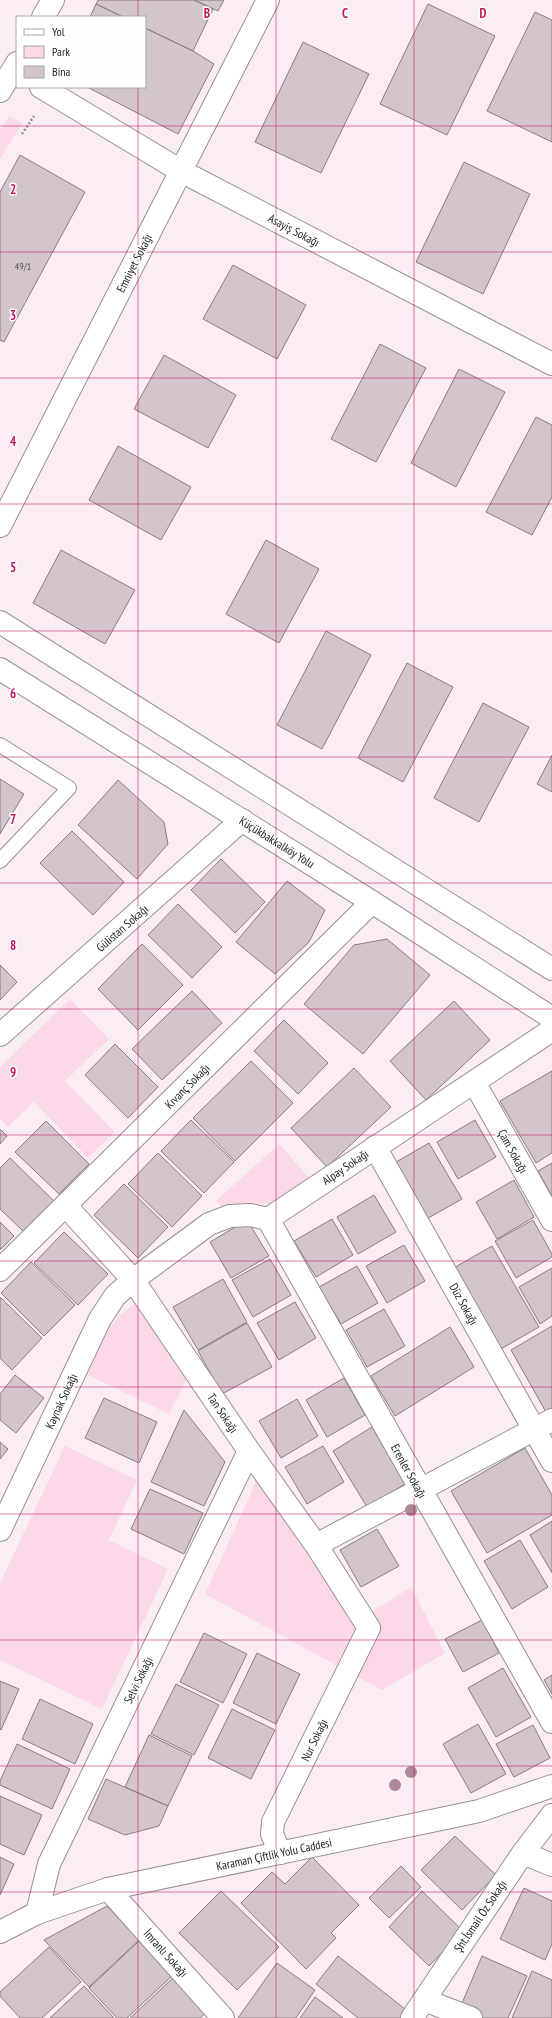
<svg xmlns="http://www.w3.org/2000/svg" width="552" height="2018" font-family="'PT Sans Narrow',sans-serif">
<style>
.green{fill:#fbd8e8}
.building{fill:#d2c5cb;stroke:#8a7d83}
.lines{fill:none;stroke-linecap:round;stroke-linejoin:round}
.service-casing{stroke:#9c8f95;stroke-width:16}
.minor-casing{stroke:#9c8f95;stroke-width:24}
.tertiary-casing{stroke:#9c8f95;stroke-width:24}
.secondary-casing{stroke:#9c8f95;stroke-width:24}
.path{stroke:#988f93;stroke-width:2.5;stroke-dasharray:2 2;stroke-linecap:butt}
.service{stroke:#fff;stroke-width:14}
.minor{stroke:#fff;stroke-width:22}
.tertiary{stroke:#fff;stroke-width:22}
.secondary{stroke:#fff;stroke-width:22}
.tree{fill:#ac889a}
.grid{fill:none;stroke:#c2185b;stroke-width:1;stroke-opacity:0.55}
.labels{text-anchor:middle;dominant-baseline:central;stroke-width:3;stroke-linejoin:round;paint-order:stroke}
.number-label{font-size:10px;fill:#534c4f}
.street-label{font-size:12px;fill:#292426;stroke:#fefefe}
.grid-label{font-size:13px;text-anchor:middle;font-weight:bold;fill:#c2185b;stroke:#fefefe;stroke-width:3;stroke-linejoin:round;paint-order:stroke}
</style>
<rect width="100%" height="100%" fill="#faedf3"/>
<!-- green -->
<path class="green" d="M9 116 22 124 0 159V130Z
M70 999 109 1039 65 1081 115 1132 88 1158 34 1102 8 1127 0 1118V1067Z
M279 1144 310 1179 273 1203 222 1207 216 1201Z
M136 1302 186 1380 169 1414 88 1375 102 1341 116 1319Z
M65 1446 137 1480 109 1540 168 1569 102 1709 0 1660V1583Z
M257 1480 354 1623 411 1587 445 1653 382 1690 205 1594Z"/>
<!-- building -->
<path class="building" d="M98 0H194L213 9 193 51 145 28V17H123L96 4Z
M194 0H224L218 11Z
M96 4 123 17H90Z
M428 4 495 36 447 135 380 104Z
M535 12 552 20V142L487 111Z
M145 28 193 51 214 64 178 134 87 87H145Z
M303 42 369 74 321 173 255 142Z
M20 155 85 192 4 342 0 340V192Z
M464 162 530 194 483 294 416 262Z
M233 265 306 305 277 359 203 319Z
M380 344 426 368 376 462 331 439Z
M164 355 236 395 208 448 134 409Z
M459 369 505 392 456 487 411 463Z
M536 417 552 425V497L532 535 486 512Z
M118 446 191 487 161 540 89 500Z
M266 540 319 569 279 643 226 614Z
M61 550 135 590 105 644 33 603Z
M326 631 371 655 322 749 277 725Z
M407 663 453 687 403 782 358 758Z
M483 703 529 727 479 822 434 798Z
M552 755V792L537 784Z
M0 779 24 794 0 834Z
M118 780 164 822 168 844 137 879 78 825Z
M72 831 124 882 93 915 40 863Z
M221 859 265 902 235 933 191 890Z
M287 881 325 910 309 942 275 974 236 942Z
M178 904 222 947 192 978 148 935Z
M387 939 430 975 363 1054 304 1004 354 945Z
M142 944 183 985 138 1030 98 989Z
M0 965 17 982 0 1000Z
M192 991 222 1023 162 1080 132 1049Z
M454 1001 490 1040 426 1100 390 1061Z
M284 1020 328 1063 298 1094 254 1051Z
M115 1044 158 1087 128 1118 85 1075Z
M251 1061 293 1103 235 1161 193 1118Z
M354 1068 391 1107 327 1167 291 1128Z
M552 1071V1153L536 1163 500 1101Z
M191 1120 234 1162 204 1193 161 1151Z
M475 1120 496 1157 458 1179 437 1142Z
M46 1121 89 1164 59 1194 15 1152Z
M0 1129 7 1136 0 1144Z
M429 1143 462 1199 423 1221 391 1165Z
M158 1153 202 1196 172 1227 128 1184Z
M10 1158 54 1201 23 1231 0 1209V1168Z
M552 1163V1196L538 1171Z
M514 1180 534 1217 497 1239 476 1202Z
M124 1184 168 1227 138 1258 94 1215Z
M374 1195 396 1232 358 1254 337 1217Z
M332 1219 353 1255 316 1277 294 1241Z
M247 1220 269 1256 231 1278 210 1242Z
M533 1220 552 1254V1257L516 1278 495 1241Z
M0 1222 14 1236 0 1250Z
M64 1232 108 1274 78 1305 34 1263Z
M404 1245 425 1281 387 1303 366 1266Z
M492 1246 539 1327 499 1350 452 1269Z
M270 1259 291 1295 253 1317 232 1280Z
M31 1262 75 1305 44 1336 1 1293Z
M357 1266 378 1303 341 1324 319 1287Z
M552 1268V1316L540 1324 519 1287Z
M223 1279 247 1322 198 1350 173 1307Z
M0 1297 42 1338 12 1370 0 1358Z
M295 1302 316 1338 279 1360 257 1323Z
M384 1309 405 1346 367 1367 346 1330Z
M247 1323 272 1367 222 1394 198 1351Z
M552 1326V1408L546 1412 511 1350Z
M450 1327 474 1367 395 1416 371 1376Z
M15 1375 44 1398 16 1433 0 1420V1394Z
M344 1378 365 1415 327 1437 306 1400Z
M104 1398 157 1422 139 1463 85 1438Z
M297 1399 318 1436 281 1458 259 1421Z
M184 1410 225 1462 204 1506 151 1482Z
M372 1427 405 1484 367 1507 333 1451Z
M0 1442 8 1449 0 1459Z
M323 1446 344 1482 307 1504 285 1467Z
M525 1448 552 1495V1515L487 1553 451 1491Z
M150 1489 203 1513 184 1554 131 1529Z
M552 1521V1573L530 1535Z
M377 1529 399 1566 361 1587 340 1550Z
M520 1540 548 1587 512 1609 484 1561Z
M482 1620 499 1653 463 1672 445 1639Z
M204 1633 247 1654 223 1703 180 1682Z
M257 1653 300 1674 276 1724 233 1703Z
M503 1668 531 1717 496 1737 468 1688Z
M552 1675V1694L544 1680Z
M0 1681 19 1689 1 1730 0 1729Z
M176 1684 219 1705 194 1755 151 1734Z
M40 1699 93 1724 75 1764 22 1739Z
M232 1709 275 1730 251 1779 208 1758Z
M478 1724 506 1774 471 1793 443 1744Z
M533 1725 550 1758 514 1777 496 1744Z
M149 1735 192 1756 168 1806 125 1787Z
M17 1744 70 1769 52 1809 0 1785V1781Z
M106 1779 168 1806 159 1826 125 1835 88 1819Z
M0 1796 42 1815 24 1855 0 1844Z
M455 1836 496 1875 462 1910 421 1870Z
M0 1857 14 1864 0 1895Z
M312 1857 359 1905 331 1933 336 1938 306 1969 241 1903 272 1872 285 1884Z
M401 1866 421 1887 389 1918 369 1898Z
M524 1888 552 1901V1944L545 1960 500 1939Z
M221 1891 279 1947 237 1990 179 1933Z
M422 1891 463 1931 429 1966 389 1927Z
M107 1906 139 1940 89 1987 44 1940Z
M139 1941 172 1976 127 2018H117L89 1988Z
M49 1947 81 1982 42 2018H20L0 1996V1992Z
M338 1956 410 2013 406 2018H358L316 1984Z
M482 1956 527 1976 508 2018H482L460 2008Z
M277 1963 315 1990 296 2018H238Z
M532 1971 552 1980V2018H512Z
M174 1977 207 2012 200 2018H130Z
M84 1986 114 2018H50Z
M315 1997 343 2018H300Z"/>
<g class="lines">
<defs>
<path id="service" d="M0 745 69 788 0 861"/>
<path id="minor" d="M41 87 181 171 552 364
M0 526 268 0
M0 1035 242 820
M474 1082 552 1220
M375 1147 552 1461
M66 1206 133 1280 249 1451 316 1545 369 1628 273 1822 272 1834 280 1853
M268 1219 552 1722
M0 1270 372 902
M0 1530 100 1319 115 1296 133 1280 209 1224 230 1216 250 1215 268 1219 552 1030
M316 1545 552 1420
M523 1853 552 1865
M108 1889 223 2018
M37 1913 49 1864 249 1451
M424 2000 471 2018
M412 2018 523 1853 552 1815"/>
<path id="tertiary" d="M43 17 53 0
M0 91 17 63
M0 1932 37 1913 108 1889 479 1811 552 1786"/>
<path id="secondary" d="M0 622 552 969
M0 669 372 902 552 1018"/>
</defs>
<!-- service casing -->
<use href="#service" class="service-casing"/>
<!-- minor casing -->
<use href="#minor" class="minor-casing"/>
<!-- tertiary casing -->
<use href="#tertiary" class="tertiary-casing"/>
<!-- secondary casing -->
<use href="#secondary" class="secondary-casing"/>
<!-- path -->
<path class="path" d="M22 134 34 116"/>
<!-- service -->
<use href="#service" class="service"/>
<!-- minor -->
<use href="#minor" class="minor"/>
<!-- tertiary -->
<use href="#tertiary" class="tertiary"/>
<!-- secondary -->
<use href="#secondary" class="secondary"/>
</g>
<!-- trees -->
<g class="tree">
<circle cx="411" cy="1510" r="6"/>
<circle cx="411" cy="1772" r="6"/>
<circle cx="395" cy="1785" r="6"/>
</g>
<!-- grid -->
<path class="grid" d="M138 0V17M276 0V2018M414 0V2018M138 87V2018M0 126H552M0 252H552M0 378H552M0 504H552M0 631H552M0 757H552M0 883H552M0 1009H552M0 1135H552M0 1261H552M0 1387H552M0 1514H552M0 1640H552M0 1766H552M0 1892H552"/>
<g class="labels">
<!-- number labels -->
<g class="number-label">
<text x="23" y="266">49/1</text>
</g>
<!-- street labels -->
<g class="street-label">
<text transform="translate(294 230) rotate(28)">Asayiş Sokağı</text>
<text transform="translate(134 263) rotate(-63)">Emniyet Sokağı</text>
<text transform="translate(277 842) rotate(32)">Küçükbakkalköy Yolu</text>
<text transform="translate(122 928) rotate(-41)">Gülistan Sokağı</text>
<text transform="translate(187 1086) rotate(-45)">Kıvanç Sokağı</text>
<text transform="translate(513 1151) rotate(61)">Çam Sokağı</text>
<text transform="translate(345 1167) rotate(-34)">Alpay Sokağı</text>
<text transform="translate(464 1304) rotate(61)">Düz Sokağı</text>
<text transform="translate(61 1401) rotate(-65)">Kaynak Sokağı</text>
<text transform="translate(223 1413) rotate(56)">Tan Sokağı</text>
<text transform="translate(409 1471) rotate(61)">Erenler Sokağı</text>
<text transform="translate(138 1680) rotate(-64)">Selvi Sokağı</text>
<text transform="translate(314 1740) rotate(-64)">Nur Sokağı</text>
<text transform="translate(274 1854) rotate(-12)">Karaman Çiftlik Yolu Caddesi</text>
<text transform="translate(480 1916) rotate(-56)">Şht.İsmail Öz Sokağı</text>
<text transform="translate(166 1953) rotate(48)">İmranlı Sokağı</text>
</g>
</g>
<g class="grid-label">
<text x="207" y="18">B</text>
<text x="345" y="18">C</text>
<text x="483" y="18">D</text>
<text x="13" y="194">2</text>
<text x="13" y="320">3</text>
<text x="13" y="446">4</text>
<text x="13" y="572">5</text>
<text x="13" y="698">6</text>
<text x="13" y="824">7</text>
<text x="13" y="950">8</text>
<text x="13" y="1077">9</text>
</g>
<!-- legend -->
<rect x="16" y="16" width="130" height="72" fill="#fefefe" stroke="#a9a7a8"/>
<rect x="24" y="29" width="20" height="6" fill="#ffffff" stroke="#a9a7a8"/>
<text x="52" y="36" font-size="12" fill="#292426">Yol</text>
<rect x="24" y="46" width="20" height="12" fill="#fbd8e8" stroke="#a9a7a8"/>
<text x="52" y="56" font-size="12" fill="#292426">Park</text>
<rect x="24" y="66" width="20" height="12" fill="#d2c5cb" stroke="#a9a7a8"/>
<text x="52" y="76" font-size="12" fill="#292426">Bina</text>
</svg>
